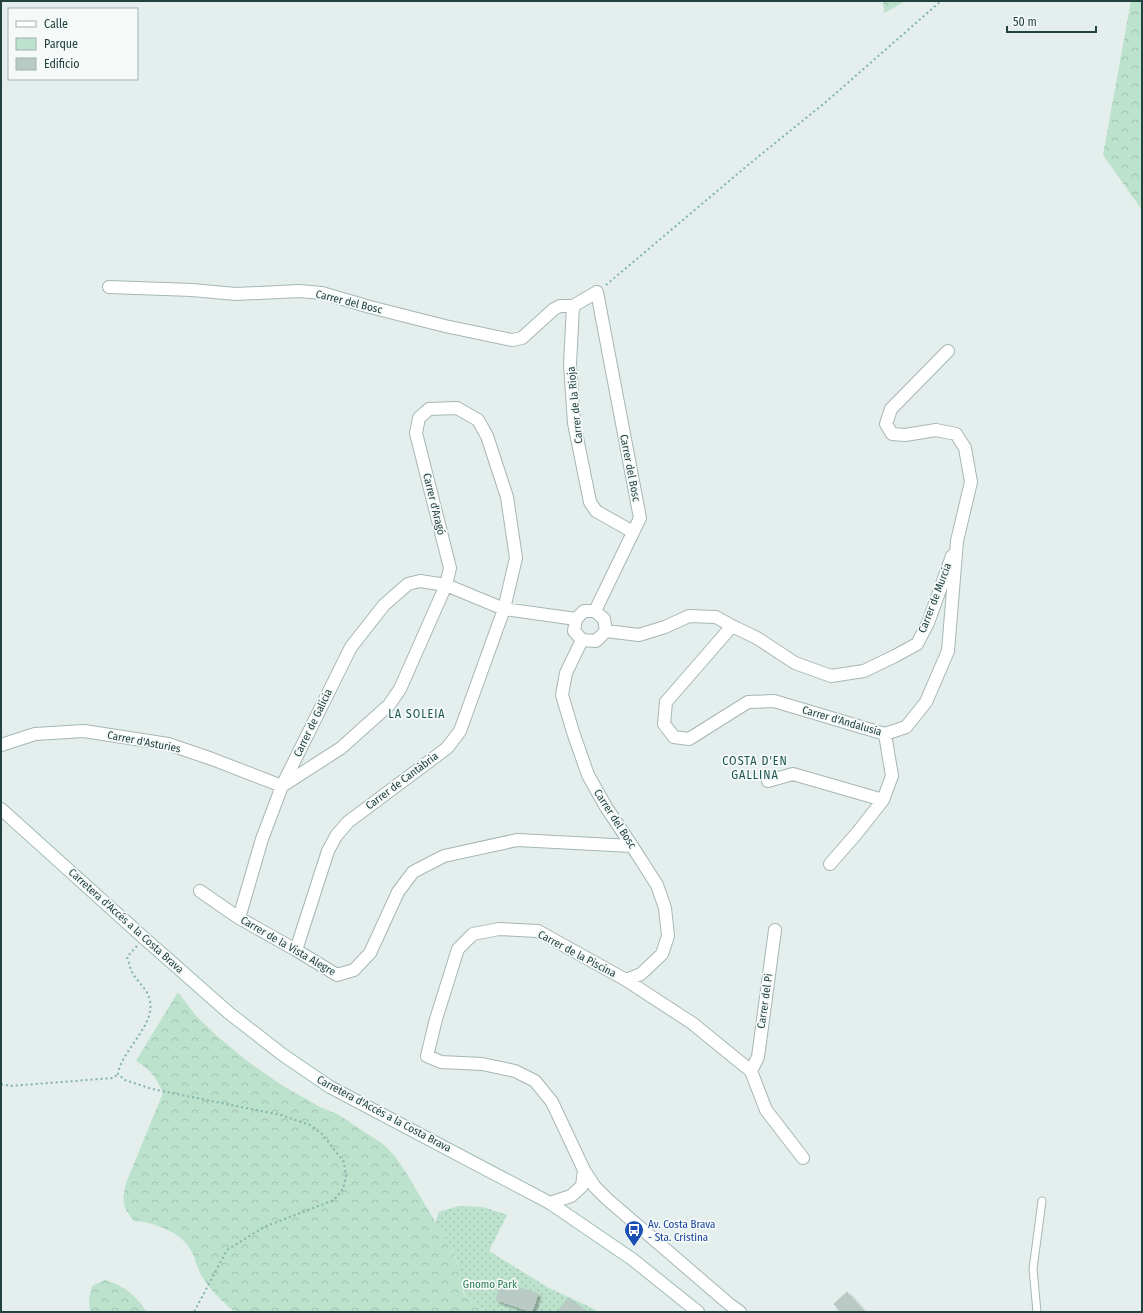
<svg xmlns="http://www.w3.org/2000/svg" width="1143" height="1313" font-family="'Fira Sans Condensed',sans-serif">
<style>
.green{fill:url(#green-dots)}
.forest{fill:url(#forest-crowns)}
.building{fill:#b9cac5;stroke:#b6c9c4;filter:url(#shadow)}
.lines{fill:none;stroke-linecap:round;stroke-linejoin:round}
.lane-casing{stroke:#a6b7b5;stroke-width:9}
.street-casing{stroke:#a6b7b5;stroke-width:14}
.secondary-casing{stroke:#a1bbb7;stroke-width:14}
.path{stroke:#82b4ad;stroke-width:2;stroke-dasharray:2 3;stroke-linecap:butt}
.lane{stroke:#fff;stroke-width:7}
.street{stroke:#fff;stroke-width:12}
.secondary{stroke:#fff;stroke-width:12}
.labels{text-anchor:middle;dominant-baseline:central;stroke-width:3.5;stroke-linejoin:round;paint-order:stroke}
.street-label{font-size:11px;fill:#22423f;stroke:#f5faf9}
.transit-label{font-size:11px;fill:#164399;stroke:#f5faf9;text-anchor:start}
.park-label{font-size:11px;fill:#297c57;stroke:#f5faf9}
.neighbourhood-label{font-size:12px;letter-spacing:1px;fill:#1c5552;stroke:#f5faf9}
</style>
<defs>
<pattern id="green-dots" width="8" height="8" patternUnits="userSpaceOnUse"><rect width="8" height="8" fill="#bce1cc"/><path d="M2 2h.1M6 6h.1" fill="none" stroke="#a1c2b0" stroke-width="1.8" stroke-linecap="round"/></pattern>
<pattern id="forest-crowns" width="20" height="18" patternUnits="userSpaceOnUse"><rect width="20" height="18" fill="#bce1cc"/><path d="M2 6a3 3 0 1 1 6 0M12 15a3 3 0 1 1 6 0" fill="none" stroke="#a1c2b0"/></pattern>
<filter id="shadow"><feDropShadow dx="3" dy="3" stdDeviation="1" flood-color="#0004"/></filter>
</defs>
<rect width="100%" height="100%" fill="#e4eeec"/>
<!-- green -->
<path class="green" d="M458 1206 483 1207 507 1215 489 1251 547 1287 594 1309 598 1312H490C472 1307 463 1296 460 1278 459 1273 459 1267 458 1263 452 1248 444 1235 435 1223L439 1212Z"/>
<!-- forest -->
<path class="forest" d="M883 1H906L884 13Z
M1131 1H1142V210L1103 155Z
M178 992 196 1016 216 1035 247 1061 283 1086 320 1107 337 1114 383 1144 394 1155 405 1171 451 1248 458 1264 463 1292 471 1302 483 1310 490 1312H235C223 1302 211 1291 203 1278 198 1271 196 1261 192 1252 183 1233 154 1222 134 1221 122 1206 122 1201 126 1183L163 1093C156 1077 151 1070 136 1061Z
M105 1280C125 1286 135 1295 147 1312H90L89 1299 92 1286Z"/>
<!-- building -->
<path class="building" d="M502 1282 538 1294 532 1312 496 1300Z
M847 1292 865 1312H841L834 1304Z
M568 1298 587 1312H558Z"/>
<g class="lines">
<defs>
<path id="lane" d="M1037 1312 1033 1269 1042 1201"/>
<path id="street" d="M109 287 192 290 236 294 299 291 322 293 370 307 445 326 512 340 522 338 554 309 560 306H573
M584 611H595L604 619 606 631 596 641 582 640 574 631 576 619Z
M595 611 640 518 597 292 573 306 570 364 574 423 590 502 596 511 633 532
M732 626 757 638 795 663 831 676 864 671 895 656 917 644 928 623 952 556
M606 631 639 635 665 627 689 616 716 617 732 626 666 702 664 724 674 737 689 739 748 702 774 701 885 734 906 727 926 702 948 651 957 541 971 482 965 448 956 434 936 430 905 435 892 434 886 424 891 409 948 351
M582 640 566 673 562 695 573 732 588 775 606 807 632 846 657 885 665 908 668 936 662 954 641 974 626 980
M1 745 35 734 84 731 168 744 212 759 282 786 341 748 389 705 400 689 446 585 450 568 416 433 419 418 429 409 457 408 478 420 487 436 507 497 516 558 504 609 460 731 447 748 348 822 336 836 328 851 296 950
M768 781 793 774 883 800
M830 864 857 833 883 800 892 776 885 734
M200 891 239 918 296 950 337 975 354 970 370 953 398 892 413 872 444 856 517 840 632 846
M239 918 262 839 282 786 351 647 384 605 408 584 420 581 446 585 504 609 576 619
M751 1071 758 1057 775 930
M550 1203 571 1196 582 1186 584 1170
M740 1312 729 1304 607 1199 595 1187 584 1170 552 1102 535 1081 515 1071 482 1064 441 1062 427 1056 436 1019 458 949 473 934 499 929 538 931 626 980 692 1023 751 1071 766 1110 803 1158"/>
<path id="secondary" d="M1 809 144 938 229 1013 283 1055 330 1087 550 1203 632 1259 698 1312"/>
</defs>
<!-- lane casing -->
<use href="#lane" class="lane-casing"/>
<!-- street casing -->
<use href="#street" class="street-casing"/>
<!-- secondary casing -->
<use href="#secondary" class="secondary-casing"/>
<!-- path -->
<path class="path" d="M606 285 748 165 827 101 941 1
M137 946 127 957C129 962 130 968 132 972 137 982 148 989 150 1001 155 1026 121 1051 118 1074L125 1080 152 1089 281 1115 310 1125 322 1134 344 1162 346 1177 343 1189 334 1200 264 1227 227 1250 194 1312
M1 1084 10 1086 113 1078 118 1074"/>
<!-- lane -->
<use href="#lane" class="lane"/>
<!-- street -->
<use href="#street" class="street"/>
<!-- secondary -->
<use href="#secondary" class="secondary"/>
</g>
<!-- icons -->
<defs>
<symbol id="bus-pin" viewBox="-11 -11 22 30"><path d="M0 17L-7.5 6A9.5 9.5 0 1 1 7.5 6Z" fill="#1a4fb4" stroke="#f5faf9"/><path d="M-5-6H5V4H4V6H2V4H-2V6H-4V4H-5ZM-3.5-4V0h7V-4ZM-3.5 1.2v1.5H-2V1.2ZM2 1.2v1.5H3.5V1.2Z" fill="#fff"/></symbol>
</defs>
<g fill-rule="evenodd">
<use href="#bus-pin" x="623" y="1219" width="22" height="30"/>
</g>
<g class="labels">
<!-- street labels -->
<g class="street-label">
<text transform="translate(349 302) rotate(14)">Carrer del Bosc</text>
<text transform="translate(575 405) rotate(-96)">Carrer de la Rioja</text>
<text transform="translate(630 468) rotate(79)">Carrer del Bosc</text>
<text transform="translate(434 504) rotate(76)">Carrer d'Aragó</text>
<text transform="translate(935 598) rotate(-69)">Carrer de Murcia</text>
<text transform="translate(842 721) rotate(16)">Carrer d'Andalusia</text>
<text transform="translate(313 723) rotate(-64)">Carrer de Galícia</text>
<text transform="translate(144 742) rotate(11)">Carrer d'Asturies</text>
<text transform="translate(402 781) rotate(-37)">Carrer de Cantàbria</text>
<text transform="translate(615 819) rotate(57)">Carrer del Bosc</text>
<text transform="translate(126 921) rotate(42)">Carretera d'Accés a la Costa Brava</text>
<text transform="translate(288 946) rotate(30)">Carrer de la Vista Alegre</text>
<text transform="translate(577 954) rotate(28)">Carrer de la Piscina</text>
<text transform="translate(765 1001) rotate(-82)">Carrer del Pi</text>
<text transform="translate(384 1114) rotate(28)">Carretera d'Accés a la Costa Brava</text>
</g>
<!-- transit labels -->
<g class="transit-label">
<text x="648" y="1224">Av. Costa Brava<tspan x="648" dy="13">- Sta. Cristina</tspan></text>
</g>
<!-- park labels -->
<g class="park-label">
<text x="490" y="1284">Gnomo Park</text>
</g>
<!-- neighbourhood labels -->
<g class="neighbourhood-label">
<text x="417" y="714">LA SOLEIA</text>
<text x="755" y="761">COSTA D'EN<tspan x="755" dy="14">GALLINA</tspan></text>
</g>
</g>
<!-- border -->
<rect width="1143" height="1313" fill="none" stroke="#22423f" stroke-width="4"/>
<!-- legend -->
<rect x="8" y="8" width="130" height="72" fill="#f5faf9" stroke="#a1b0af"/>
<rect x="16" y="21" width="20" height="6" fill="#ffffff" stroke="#a1b0af"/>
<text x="44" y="28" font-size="12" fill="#22423f">Calle</text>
<rect x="16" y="38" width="20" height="12" fill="#bce1cc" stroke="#a1b0af"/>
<text x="44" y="48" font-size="12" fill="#22423f">Parque</text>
<rect x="16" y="58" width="20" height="12" fill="#b9cac5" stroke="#a1b0af"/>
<text x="44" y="68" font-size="12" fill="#22423f">Edificio</text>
<!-- scale -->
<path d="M1007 26v6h89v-6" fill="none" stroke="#22423f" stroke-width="2"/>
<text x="1013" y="26" font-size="12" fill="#22423f" stroke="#f5faf9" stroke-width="3" paint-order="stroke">50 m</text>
</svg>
